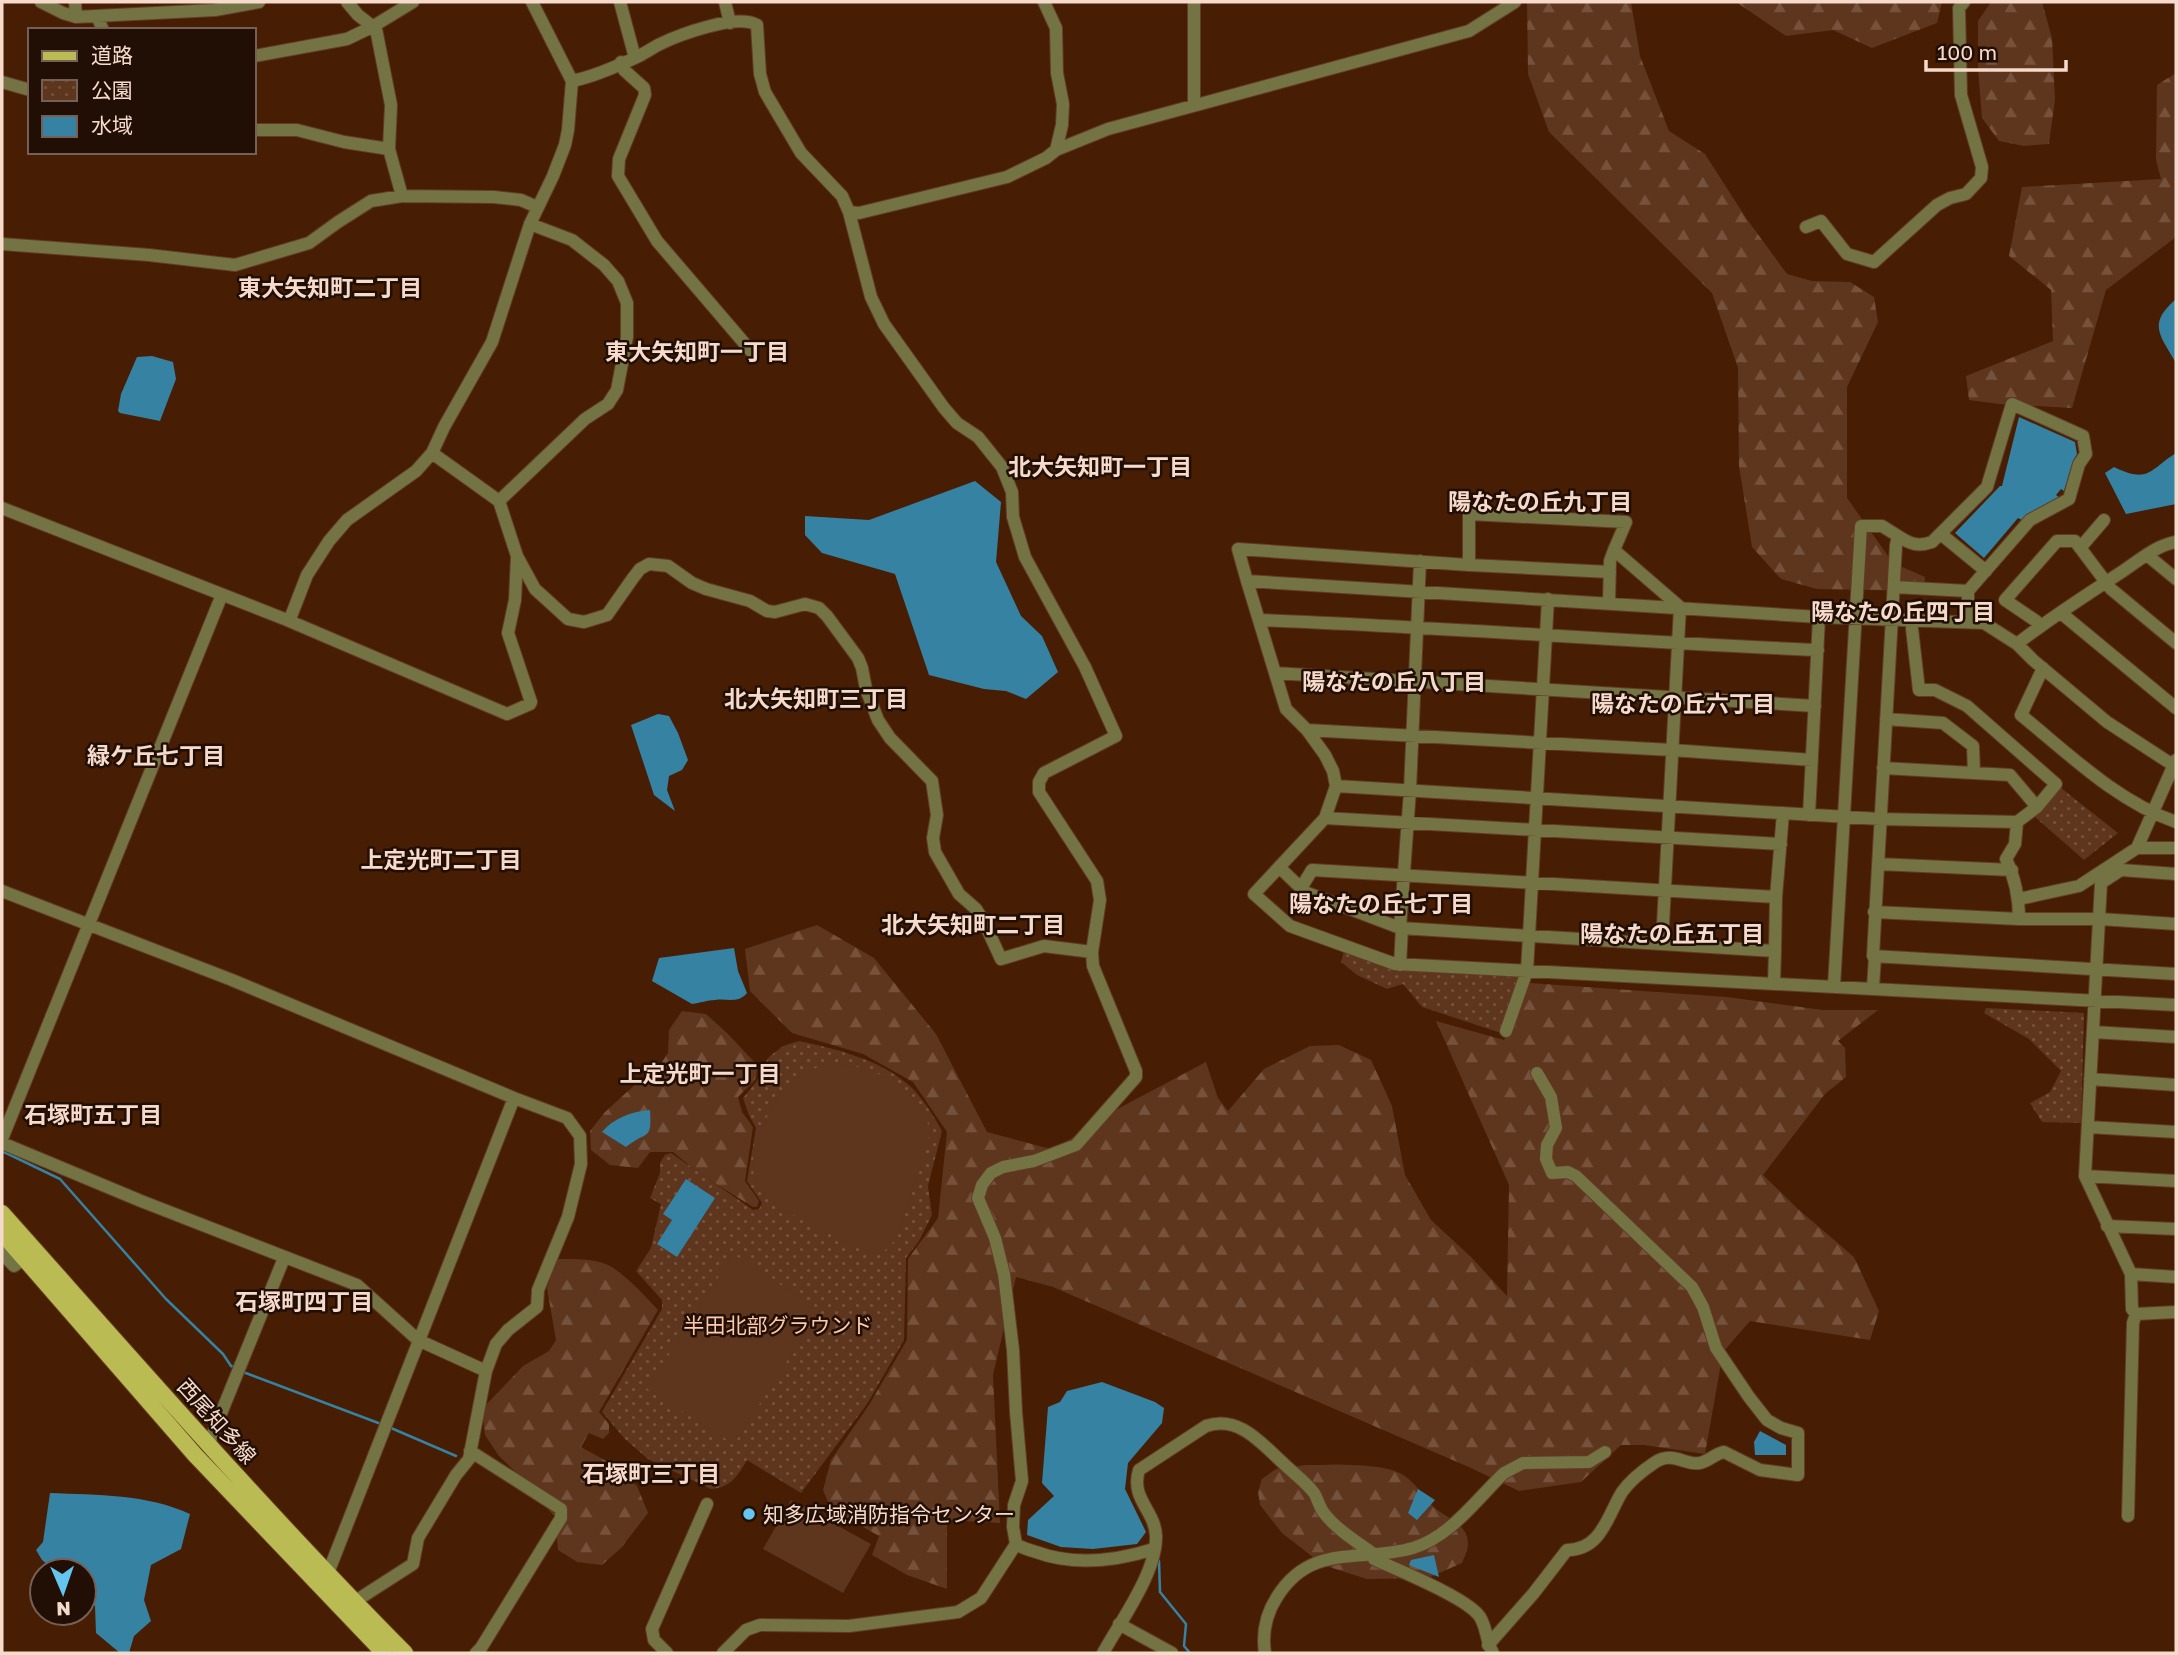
<svg xmlns="http://www.w3.org/2000/svg" width="2178" height="1655" font-family="'Golos Text','Noto Sans JP',sans-serif">
<style>
.forest{fill:url(#forest-firs)}
.park{fill:url(#park-dots)}
.garden{fill:#5e351d}
.water{fill:#3682a2}
.lines{fill:none;stroke-linecap:round;stroke-linejoin:round}
.stream{stroke:#3682a2;stroke-width:2.5}
.minor-casing{stroke:#633c24;stroke-width:14}
.major-casing{stroke:#633c24;stroke-width:18}
.minor{stroke:#737344;stroke-width:12}
.major{stroke:#bbbb54;stroke-width:16}
.poi-dot{fill:#65c5ee;stroke:#210e05;stroke-width:2.5}
.labels{text-anchor:middle;dominant-baseline:central;stroke-width:5;stroke-linejoin:round;paint-order:stroke}
.park-label{font-size:21px;fill:#fdc9ad;stroke:#210e05}
.street-label{font-size:21px;fill:#f6dacc;stroke:#210e05}
.poi-label{font-size:21px;fill:#f6dacc;stroke:#210e05;text-anchor:start}
.neighbourhood-label{font-size:23px;font-weight:bold;fill:#f6dacc;stroke:#210e05}
</style>
<defs>
<pattern id="forest-firs" width="22" height="20" patternUnits="userSpaceOnUse" patternTransform="scale(1.75)"><rect width="22" height="20" fill="#5e351d"/><path d="M5 1l3.5 6h-7zM16 11l3.5 6h-7z" fill="#76523d"/></pattern>
<pattern id="park-dots" width="8" height="8" patternUnits="userSpaceOnUse" patternTransform="scale(1.75)"><rect width="8" height="8" fill="#5e351d"/><path d="M2 2h.1M6 6h.1" fill="none" stroke="#76523d" stroke-width="1.8" stroke-linecap="round"/></pattern>
</defs>
<rect width="100%" height="100%" fill="#471e04"/>
<!-- forest -->
<path class="forest" d="M1527 2H1631L1640 56 1669 131 1705 154 1746 218 1787 274 1812 281 1850 282 1874 297 1878 322 1847 387V498L1893 563 1925 577 1924 591 1817 589 1781 579 1752 547 1739 466 1738 368 1712 293 1549 132 1528 74Z
M1736 2H1942L1937 23 1872 48 1833 30 1786 36Z
M1991 2H2042L2052 38 2055 99 2049 144 2024 146 1999 141 1982 118 1978 69V21Z
M2176 73V237L2106 290 2072 408 1999 404 1969 400 1966 376 2053 341 2051 290 2009 256 2022 187 2161 179 2156 160 2157 85Z
M817 925 874 958 936 1034 987 1132 1054 1150 1108 1114 1206 1062 1218 1098 1228 1111 1264 1069 1310 1046 1339 1045 1371 1060 1392 1106 1405 1175 1431 1220 1471 1257 1507 1296 1509 1185 1436 1021 1504 1040 1530 983 1727 997 1823 1010H1878L1838 1041 1845 1048 1846 1077 1825 1094 1763 1175 1798 1209 1854 1257 1879 1311 1870 1340 1750 1321 1723 1352 1705 1454 1644 1445H1621L1581 1482 1519 1491 1471 1468 1053 1287 1016 1277 993 1375 1000 1523 947 1520V1589L907 1575 872 1555 879 1536 831 1509 823 1490 831 1460 869 1405 907 1340 908 1259 938 1218 947 1132 913 1082 863 1054 792 1033 750 991 745 949Z
M682 1011 706 1014 727 1033 758 1066 755 1080 738 1097 742 1112 753 1127 745 1181 759 1201 757 1207H753L700 1174 673 1152H650L638 1168 610 1165 591 1150 590 1131 605 1112 638 1082 656 1071 668 1053 669 1030Z
M557 1259C573 1259 593 1258 608 1265 623 1272 646 1297 658 1310L599 1412 609 1424V1433L603 1439 589 1433 581 1447 608 1462 637 1486 648 1513 621 1548 602 1565 577 1562 558 1550 555 1517 525 1481 499 1456 485 1435 482 1409 523 1366 549 1351 556 1340 547 1288Z
M1306 1465C1332 1465 1367 1463 1392 1470 1414 1477 1421 1495 1436 1509 1446 1517 1464 1524 1467 1537 1470 1547 1465 1555 1462 1563L1428 1578 1367 1579 1323 1565 1282 1533 1260 1505 1258 1492 1262 1479 1276 1469Z"/>
<!-- park -->
<path class="park" d="M2061 788 2118 833 2084 860 2035 817Z
M1344 951 1517 976 1520 980 1501 1033 1422 1007 1403 984 1387 989 1357 975 1341 962Z
M1986 1008 2084 1013 2081 1123 2042 1122 2030 1103 2050 1092 2061 1071 2029 1039 1984 1013Z
M799 1041C837 1049 886 1061 914 1090 925 1102 935 1118 942 1131L928 1186 932 1215 919 1241 906 1258 904 1340 867 1404 801 1493 747 1460C738 1476 730 1488 711 1489L648 1459 625 1439 602 1412 662 1309V1300L636 1271 651 1248 661 1204 650 1198 660 1173V1163L665 1155 671 1153 753 1210 759 1209 762 1203 747 1181 756 1128 749 1115 743 1098 757 1081 761 1068 770 1056 783 1046Z"/>
<!-- garden -->
<path class="garden" d="M823 1065C838 1065 852 1065 866 1069 891 1077 927 1101 929 1130 930 1148 917 1175 911 1193 907 1207 900 1237 889 1247 883 1253 876 1253 869 1253 846 1242 768 1207 758 1187 747 1167 756 1137 766 1119 783 1087 789 1079 823 1065Z
M733 1254 820 1310 734 1444 647 1389Z
M791 1500 871 1544 843 1593 763 1549Z"/>
<!-- water -->
<path class="water" d="M2176 299V363C2160 335 2147 324 2176 299Z
M152 356 173 362 176 379 160 421 120 413 118 411 121 394 137 357Z
M2019 417 2075 442 2077 454 2073 461 2064 491 2061 489 2056 495 2061 499 2024 521 2018 518 1984 558 1955 533 2000 486H2002Z
M2176 453V504L2126 514 2105 473 2114 467C2149 484 2149 470 2176 453Z
M975 481 1001 502 996 562 1021 616 1042 636 1058 672 1026 699 1006 691 984 689 929 675 895 574 822 553 805 535V516L869 520Z
M658 714 669 716 678 733 688 760 682 770 669 776 667 790 675 811 654 795 631 725Z
M734 948 738 971 747 993C738 1004 727 998 715 1000 708 1000 700 1003 692 1004L652 981 659 958Z
M650 1110C652 1142 647 1130 626 1147L602 1132C614 1118 632 1111 650 1110Z
M686 1179 715 1198 677 1257 657 1244 672 1220 663 1214Z
M1102 1382 1155 1402 1164 1408 1162 1423 1128 1463 1125 1489 1146 1532 1137 1544 1093 1549 1061 1547 1027 1535 1028 1520 1054 1496 1042 1483 1048 1407 1060 1402 1067 1391Z
M1760 1431 1786 1445V1455H1755L1754 1442Z
M1418 1489 1435 1500 1417 1520 1408 1513Z
M50 1493C97 1495 147 1494 190 1514L181 1549 151 1565 144 1600 151 1621 134 1636 129 1653H120L96 1633 95 1606 84 1596V1571H55L42 1560 36 1550 43 1542Z
M1434 1555 1439 1577 1409 1565 1411 1560Z"/>
<g class="lines">
<!-- stream -->
<path class="stream" d="M2 1151 60 1179 166 1299 223 1354 231 1366 234 1367
M243 1372 381 1424
M391 1428 456 1456
M1159 1561 1160 1592 1186 1624 1184 1646 1190 1653"/>
<defs>
<path id="minor" d="M41 2 63 13 76 17 215 10 259 2
M75 2 76 17
M347 2 358 15 376 29 391 105 389 149 402 196
M620 2 635 58
M725 2 730 23
M1044 2 1056 28 1057 73 1063 104 1062 125 1056 150
M1194 2V105
M97 16 103 30
M254 56 347 39 372 27 413 2
M621 62 624 70 644 88 645 95 619 159 618 176 657 241 751 351
M572 81C592 77 620 65 639 56 645 53 651 49 658 45 678 35 737 13 757 25L760 74 765 92 801 153 842 196 849 212 871 297 884 324 944 408 957 423 978 437 1002 467 1012 492 1013 517 1025 557 1085 667 1116 736 1044 773 1039 782V792L1097 881 1100 900 1092 952 1093 966 1136 1071V1077L1076 1145 1034 1161 1003 1167 991 1173 982 1185 978 1198 995 1238 1004 1274 1013 1350 1016 1412 1022 1481 1014 1505 1013 1527 1016 1544 981 1598 958 1612 849 1626 760 1625 746 1630 723 1653
M2 82 30 90
M254 130H297L344 142 389 149
M849 212 859 213 1007 177 1046 158 1056 150 1108 129 1469 31 1515 2
M1806 227 1821 221 1847 254 1874 262 1937 205 1950 198 1966 194 1981 178 1982 167 1961 95 1959 8 1964 2
M2 244 149 255 235 265 309 243 338 222 371 201 402 196 494 197 521 200 537 207
M432 453 499 501 517 556 535 589 568 619 584 622 607 615 633 578 640 569 649 564 668 566 692 583 706 589 750 601 767 611 775 612 805 604 819 608 827 616 858 658 862 668 866 689 878 720 890 738 932 781 937 815 933 838 935 852 959 894 976 909 984 922 1001 959 1044 946 1092 952
M499 501 585 419 608 404 617 390 627 337V303L618 281 604 265 572 240 530 224
M2 508 287 620 507 714 530 704 531 702 508 633 515 600 517 556
M1942 535 1986 571
M2176 542C2156 545 2137 562 2120 573 2085 596 2050 618 2017 644L2033 660 2107 722 2176 767
M2080 548 2104 520
M2147 555 2176 579
M1469 565 1610 572
M1247 581 1238 549 1469 565V514L1626 522 1614 550 1680 607 1662 943
M1894 587 1968 591
M1609 603 1610 561 1614 550
M2061 613 2176 708
M287 620 290 619 307 575 329 541 347 520 416 471 432 453 444 427 492 342 530 224 553 176 565 145 568 130 572 81 532 2
M1259 620C1445 627 1631 642 1818 650
M1968 622V591L2030 520 2069 499 2079 464 2086 454 2083 436 2012 404 1987 487 1932 542C1918 547 1910 544 1898 536L1896 545 1873 956 2176 974
M2039 626 2036 621 2005 600 2057 541H2075L2111 589 2176 643
M2017 644 1984 623 1819 617 1247 581 1286 709 1307 730 1325 755 1333 771 1336 786 1325 818 1254 894 1290 926 1395 964 2176 1005
M2043 668 2021 715C2069 754 2116 801 2176 822
M1275 673 1815 706
M1886 719 1943 723 1973 746 1974 773
M1307 730 1672 750 1812 760
M1883 768 2010 775 2037 807
M1336 786 1880 819 2017 822 2037 807 2056 784 1967 706 1935 690H1919L1911 620
M1809 815 1819 617
M1325 818 1781 844
M2017 822 2015 844 2006 859C2015 878 2019 898 2019 919
M2137 848 2176 760
M1878 864 2012 870
M1279 867 1305 892 1400 928 1775 951 1776 897 1783 813
M1301 888 1312 870 1776 897
M2 891 232 980 514 1098 567 1118 580 1136 581 1164 568 1217 538 1290 537 1307 508 1330 496 1344 486 1371 469 1459 456 1475 418 1538 413 1564 354 1602
M2019 899 2079 886 2137 848H2176
M1874 912 2019 919H2100L2176 924
M1400 928 1410 790 1420 561
M1400 965 1402 928
M1774 983 1775 951
M1834 986 1861 526H1882L1898 536
M1873 988 1875 956
M1506 1031 1527 971 1548 599
M2093 1032 2176 1037
M2090 1079 2176 1085
M2088 1127 2176 1132
M2 1139 221 597 225 596
M2 1143 141 1201 357 1285 418 1340 486 1371
M2085 1176 2176 1181
M2107 1226 2176 1229
M2 1253 14 1266 25 1258
M2131 1274 2176 1277
M2136 1314 2132 1309 2131 1274 2085 1176 2101 883 2121 870 2176 874
M209 1443 284 1258
M470 1451 561 1509V1518L481 1648 476 1653
M2128 1516 2133 1323 2136 1314 2176 1312
M1016 1544C1022 1548 1029 1550 1036 1552 1074 1566 1116 1561 1154 1549
M323 1579 328 1573 514 1098
M1119 1624 1172 1653
M1488 1645 1533 1594 1567 1550C1601 1550 1607 1517 1622 1492 1630 1481 1642 1471 1654 1463 1673 1450 1685 1466 1700 1463 1709 1461 1716 1453 1724 1452L1760 1470 1798 1475V1433L1781 1428 1767 1420 1749 1397 1716 1348 1703 1307 1692 1287 1576 1176 1568 1172 1552 1173 1546 1159 1547 1145 1556 1128 1551 1097 1537 1073
M667 1653 654 1640 652 1629 707 1504
M1103 1653C1120 1622 1157 1572 1156 1536 1155 1510 1130 1499 1139 1470L1206 1426C1239 1415 1261 1443 1283 1463 1293 1473 1306 1482 1314 1493 1318 1499 1319 1507 1324 1513 1336 1529 1357 1542 1374 1554V1559C1397 1570 1468 1598 1480 1617 1487 1628 1486 1642 1493 1653
M1265 1653C1262 1633 1266 1614 1277 1597 1311 1542 1361 1563 1413 1548 1450 1537 1477 1499 1504 1473L1523 1463 1589 1462 1605 1452"/>
<path id="major" d="M2 1213C134 1361 265 1512 405 1653
M2 1233 195 1455 384 1653"/>
</defs>
<!-- minor casing -->
<use href="#minor" class="minor-casing"/>
<!-- major casing -->
<use href="#major" class="major-casing"/>
<!-- minor -->
<use href="#minor" class="minor"/>
<!-- major -->
<use href="#major" class="major"/>
</g>
<!-- markers -->
<circle class="poi-dot" cx="749" cy="1514" r="7"/>
<g class="labels">
<!-- park labels -->
<g class="park-label">
<text x="778" y="1325">半田北部グラウンド</text>
</g>
<!-- street labels -->
<g class="street-label">
<text transform="translate(217 1421) rotate(48)">西尾知多線</text>
</g>
<!-- poi labels -->
<g class="poi-label">
<text x="763" y="1514">知多広域消防指令センター</text>
</g>
<!-- neighbourhood labels -->
<g class="neighbourhood-label">
<text x="330" y="287">東大矢知町二丁目</text>
<text x="697" y="351">東大矢知町一丁目</text>
<text x="1100" y="466">北大矢知町一丁目</text>
<text x="1540" y="501">陽なたの丘九丁目</text>
<text x="1903" y="611">陽なたの丘四丁目</text>
<text x="1394" y="681">陽なたの丘八丁目</text>
<text x="816" y="698">北大矢知町三丁目</text>
<text x="1683" y="703">陽なたの丘六丁目</text>
<text x="156" y="755">緑ケ丘七丁目</text>
<text x="441" y="859">上定光町二丁目</text>
<text x="1381" y="903">陽なたの丘七丁目</text>
<text x="973" y="924">北大矢知町二丁目</text>
<text x="1672" y="933">陽なたの丘五丁目</text>
<text x="700" y="1073">上定光町一丁目</text>
<text x="93" y="1114">石塚町五丁目</text>
<text x="304" y="1301">石塚町四丁目</text>
<text x="651" y="1473">石塚町三丁目</text>
</g>
</g>
<!-- border -->
<rect width="2178" height="1655" fill="none" stroke="#f6dacc" stroke-width="7"/>
<!-- legend -->
<rect x="28" y="28" width="228" height="126" fill="#210e05" stroke="#766055" stroke-width="2"/>
<rect x="42" y="51" width="35" height="10" fill="#bbbb54" stroke="#766055" stroke-width="2"/>
<text x="91" y="63" font-size="21" fill="#f6dacc">道路</text>
<rect x="42" y="80" width="35" height="21" fill="url(#park-dots)" stroke="#766055" stroke-width="2"/>
<text x="91" y="98" font-size="21" fill="#f6dacc">公園</text>
<rect x="42" y="116" width="35" height="21" fill="#3682a2" stroke="#766055" stroke-width="2"/>
<text x="91" y="133" font-size="21" fill="#f6dacc">水域</text>
<!-- north arrow -->
<g transform="translate(63 1592) rotate(178)"><circle r="33" fill="#210e05" stroke="#766055" stroke-width="2"/>
<path d="M0-5L12 26L0 18L-12 26Z" fill="#65c5ee"/>
<text y="-10" font-size="19" font-weight="bold" text-anchor="middle" fill="#f6dacc">N</text>
</g>
<!-- scale -->
<path d="M1926 60v10h140v-10" fill="none" stroke="#f6dacc" stroke-width="3.5"/>
<text x="1937" y="60" font-size="21" fill="#f6dacc" stroke="#210e05" stroke-width="5" paint-order="stroke">100 m</text>
</svg>
